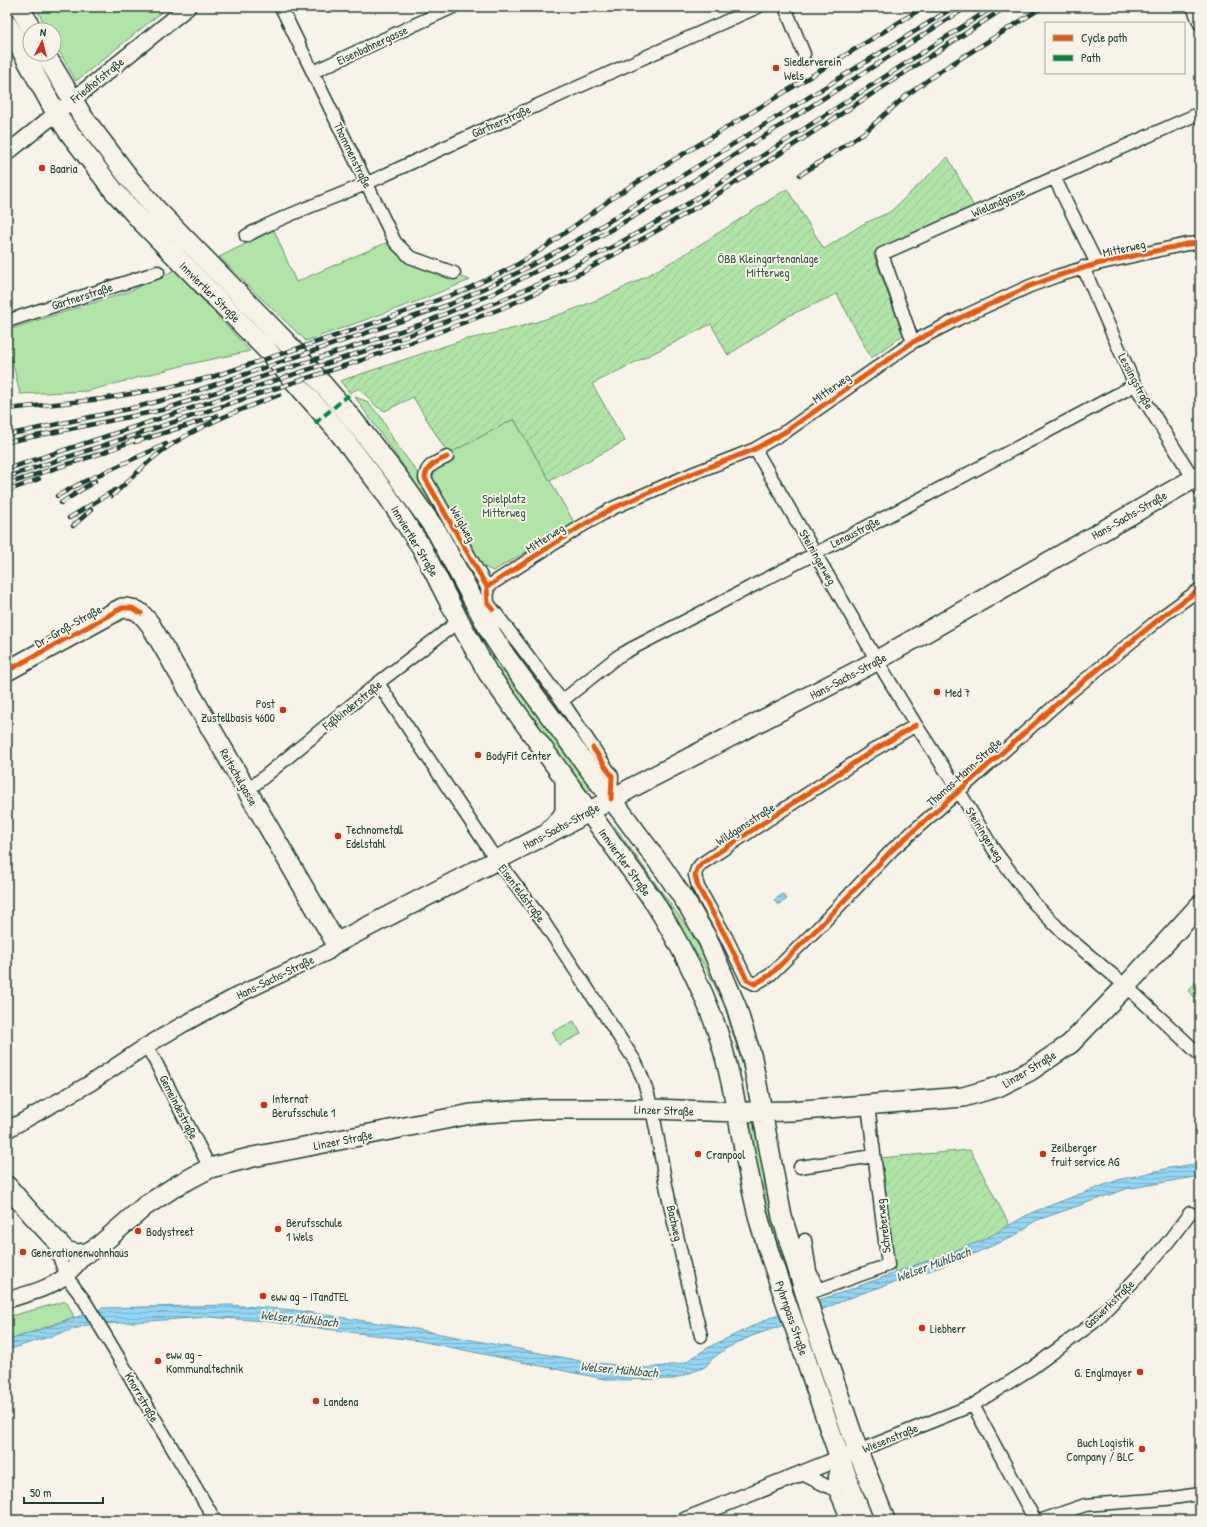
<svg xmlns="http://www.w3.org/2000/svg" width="1207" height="1527" font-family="'Patrick Hand',sans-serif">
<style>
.green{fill:#b0e5a7;stroke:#68916e}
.garden{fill:url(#garden-furrows);stroke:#68916e}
.water{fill:url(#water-rules);stroke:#6499a7}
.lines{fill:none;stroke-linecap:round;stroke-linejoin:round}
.minor-casing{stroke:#1f3d34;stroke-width:15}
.tertiary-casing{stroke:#1f3d34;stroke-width:18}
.primary-casing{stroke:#1f3d34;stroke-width:22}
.minor{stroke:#f7f3e8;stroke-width:12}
.tertiary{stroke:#f7f3e8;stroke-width:15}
.primary{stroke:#f7f3e8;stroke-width:19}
.rail-casing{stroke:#1f3d34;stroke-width:4.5}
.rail{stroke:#f7f3e8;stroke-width:3;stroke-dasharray:9;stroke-linecap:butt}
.quiet{stroke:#00873e;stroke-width:4;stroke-dasharray:8 4;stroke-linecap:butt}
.cycleway-casing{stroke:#f7f3e8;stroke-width:8}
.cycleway{stroke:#e8590c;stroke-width:5}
.poi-dot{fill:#c8321e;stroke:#f7f3e8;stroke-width:1.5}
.labels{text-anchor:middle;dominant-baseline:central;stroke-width:4;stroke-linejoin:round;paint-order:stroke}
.street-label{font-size:12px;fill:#1f3d34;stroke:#f7f3e8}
.poi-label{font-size:12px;fill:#1f3d34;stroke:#f7f3e8;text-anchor:start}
.park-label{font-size:12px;fill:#355645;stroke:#f7f3e8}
.water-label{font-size:13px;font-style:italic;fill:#365c5a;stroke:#f7f3e8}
</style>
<defs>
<pattern id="garden-furrows" width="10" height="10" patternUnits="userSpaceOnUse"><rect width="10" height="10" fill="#b0e5a7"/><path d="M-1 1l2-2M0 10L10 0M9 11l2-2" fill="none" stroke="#97c590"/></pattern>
<pattern id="water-rules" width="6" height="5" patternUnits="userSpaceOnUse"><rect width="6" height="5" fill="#92d6f4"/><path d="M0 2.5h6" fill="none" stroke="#77afc6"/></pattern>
</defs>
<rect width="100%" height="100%" fill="#f7f3e8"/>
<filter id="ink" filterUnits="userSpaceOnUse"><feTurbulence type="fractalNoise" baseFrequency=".025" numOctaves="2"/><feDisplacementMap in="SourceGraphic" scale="8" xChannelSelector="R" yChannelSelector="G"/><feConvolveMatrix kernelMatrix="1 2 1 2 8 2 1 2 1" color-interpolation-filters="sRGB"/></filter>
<g filter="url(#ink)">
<!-- green -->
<path class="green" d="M36 7H168L76 81 54 42V30H47Z
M274 230 296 282 390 241 404 257 470 280 418 301 306 341 262 299 219 257Z
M175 270 250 351 185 365 88 391 20 394 12 360 7 361V330L128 292Z
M319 388 403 496 594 787 584 793 507 688 312 390Z
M355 397 366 401 381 417 394 441 426 484 478 577 475 579 452 535Z
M514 419 575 524 493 571 478 564 432 482 434 472 448 454Z
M608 823 615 827 684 923 711 965 738 1033 750 1091 724 1004 706 968Z
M1198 980 1200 982V1002L1188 991Z
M574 1021 581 1034 559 1045 552 1032Z
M747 1121H758L801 1303 796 1305 771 1233Z
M66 1301 74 1317 7 1341V1317Z"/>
<!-- garden -->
<path class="garden" d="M948 157 974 207 873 253 903 335 871 358 837 294 790 315 728 355 711 324 592 384 625 441 550 481 514 419 448 454 413 397 385 411 377 407 359 388 350 393 340 381 463 340C509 331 556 318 599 299 665 271 726 227 787 189L824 249 863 224 890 212Z
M970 1150 1010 1226 981 1241 895 1273 880 1158Z"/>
<!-- water -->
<path class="water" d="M783 894 787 899 778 905 774 900Z
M1200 1163V1176L1126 1189 1035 1221 1013 1237 952 1263 860 1294 784 1325 752 1336 727 1348 713 1358 705 1367 674 1379 609 1380 420 1341 264 1321 209 1317 87 1325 7 1350V1341L103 1308 230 1305 294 1310 410 1328 586 1362 649 1368 684 1363 711 1346 780 1313 843 1292 981 1241 1031 1213 1072 1197 1118 1180 1169 1168Z"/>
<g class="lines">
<defs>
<path id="minor" d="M281 7 395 242 410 257 454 273
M785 7 804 54
M1193 7 1200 24
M313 72 453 7
M1054 177 1097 264
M246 236C287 213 331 200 374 180 501 121 629 64 758 7
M1083 267 1135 385 1200 489
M7 321 158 272
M913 342 882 254 1200 113
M755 449 872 652 916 725 959 791 994 850 1034 903 1065 935 1126 986 1200 1055
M447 457C437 462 426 465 425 478L487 587 488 603 562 701 612 776 611 798
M487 587 580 527 613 508 694 473 755 449 788 430 913 342 960 318 1030 286 1057 276 1097 264 1187 244 1200 243
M378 683 489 849 543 921 635 1061C654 1099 658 1144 666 1185 676 1235 689 1286 701 1336
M562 701 617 657 629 650 903 508 1135 385
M916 725 872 751 701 864 697 869 695 875 698 887 726 937 747 980 755 984 770 975 818 928 893 849 959 791 1068 694 1164 615 1200 589
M247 791 378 683 459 621
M146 1046 153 1057 210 1168
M800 1167 874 1156
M805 1240 810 1271 818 1290 888 1265 868 1105
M54 1243 66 1276 84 1300 101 1328 215 1520
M973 1405 1035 1520
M858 1451 973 1405 1032 1368 1093 1323 1146 1268 1168 1242 1190 1213
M800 1473 835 1490 848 1520
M835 1490V1476L840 1459
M1042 1520 1085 1505 1166 1499 1200 1494"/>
<path id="tertiary" d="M7 153 188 7
M7 1130 89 1084 146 1046 182 1025 238 995 328 952 336 943
M7 1300C27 1294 49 1289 65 1276 73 1270 80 1261 87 1253
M685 1520 850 1454"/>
<path id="primary" d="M20 7 32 30
M7 24 56 113 68 131 114 191 143 223 267 350 337 430 384 491 422 548 459 621 488 673 653 900C679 942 702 985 718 1033 738 1095 743 1161 760 1223 771 1261 785 1299 798 1336 819 1398 839 1459 863 1520
M45 54 83 117 130 179 157 210 286 342 351 417 398 477 437 532 492 635 507 658 665 871 689 907 708 940 736 1006 752 1058 782 1217 813 1319 858 1451 885 1520
M7 671 122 608C138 608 141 613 150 624L336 943 576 819 635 786 867 666 1200 475
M550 830 563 816 565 810V779
M7 1186 36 1219 66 1251 77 1254 87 1253 100 1245 145 1206 176 1186 210 1168 253 1157 471 1114 542 1109H652L737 1112 791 1111 963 1097 998 1087 1030 1071 1070 1044 1126 986 1200 905"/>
</defs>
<!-- minor casing -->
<use href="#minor" class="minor-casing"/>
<!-- tertiary casing -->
<use href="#tertiary" class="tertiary-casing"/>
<!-- primary casing -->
<use href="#primary" class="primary-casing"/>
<!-- minor -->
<use href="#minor" class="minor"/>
<!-- tertiary -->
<use href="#tertiary" class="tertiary"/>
<!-- primary -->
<use href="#primary" class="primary"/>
<defs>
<path id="rail" d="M800 175 865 132 907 95 942 70 1043 7
M7 409 102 399 170 387 212 377 380 321 465 290 515 266 544 248 618 194 924 7
M7 435 137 407 193 392 451 304 519 272 590 233 954 7
M7 442 162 410 419 325 494 293 571 253 684 187 967 7
M135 442 217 416
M7 469 380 346 497 302 538 284 614 246 678 210 993 7
M7 477 362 360 423 338 500 309 583 272 653 233 710 199 1006 7
M7 484 102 453 140 438
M7 491 39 479
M57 496 83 482 166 444
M112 496C130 480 146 462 165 449 199 425 240 410 279 395
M61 503 95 481
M69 518 115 490
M73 526 91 510"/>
</defs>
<!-- rail casing -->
<use href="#rail" class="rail-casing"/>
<!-- rail -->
<use href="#rail" class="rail"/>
<!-- quiet -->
<path class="quiet" d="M315 423 350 394"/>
<defs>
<path id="cycleway" d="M447 457C437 462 426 465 425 478L487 587 488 603 493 609
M487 587 580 527 613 508 694 473 755 449 788 430 913 342 960 318 1030 286 1057 276 1097 264 1187 244 1200 243
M7 671 122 608H132L141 613
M916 725 872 751 701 864 697 869 695 875 698 887 726 937 747 980 755 984 770 975 818 928 893 849 959 791 1068 694 1164 615 1200 589
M593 748 612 776 611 799"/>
</defs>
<!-- cycleway casing -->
<use href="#cycleway" class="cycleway-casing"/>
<!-- cycleway -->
<use href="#cycleway" class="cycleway"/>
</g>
</g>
<!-- markers -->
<g class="poi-dot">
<circle cx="776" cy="68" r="4"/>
<circle cx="42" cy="168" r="4"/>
<circle cx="937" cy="692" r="4"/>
<circle cx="283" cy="710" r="4"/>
<circle cx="478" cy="755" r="4"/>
<circle cx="338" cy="836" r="4"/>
<circle cx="264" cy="1105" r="4"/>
<circle cx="698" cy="1154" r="4"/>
<circle cx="1043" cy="1154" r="4"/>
<circle cx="278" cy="1229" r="4"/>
<circle cx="138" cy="1231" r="4"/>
<circle cx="23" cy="1252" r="4"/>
<circle cx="263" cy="1296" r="4"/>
<circle cx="922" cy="1328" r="4"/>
<circle cx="158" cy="1361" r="4"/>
<circle cx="1140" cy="1372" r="4"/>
<circle cx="316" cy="1401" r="4"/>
<circle cx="1142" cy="1449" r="4"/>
</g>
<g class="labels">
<!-- street labels -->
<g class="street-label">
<text transform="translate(372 45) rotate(-25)">Eisenbahnergasse</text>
<text transform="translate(97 80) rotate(-39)">Friedhofstraße</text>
<text transform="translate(501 121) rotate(-24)">Gärtnerstraße</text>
<text transform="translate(353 155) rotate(64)">Thommenstraße</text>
<text transform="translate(998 202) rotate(-24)">Wielandgasse</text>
<text transform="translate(1124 248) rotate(-12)">Mitterweg</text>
<text transform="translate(210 292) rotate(45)">Innviertler Straße</text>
<text transform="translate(82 296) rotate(-18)">Gärtnerstraße</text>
<text transform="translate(1136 381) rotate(62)">Lessingstraße</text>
<text transform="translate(831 388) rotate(-35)">Mitterweg</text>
<text transform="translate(1129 515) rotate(-30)">Hans-Sachs-Straße</text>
<text transform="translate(463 524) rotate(61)">Weiglweg</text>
<text transform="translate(855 532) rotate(-27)">Lenaustraße</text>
<text transform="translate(545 538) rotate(-33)">Mitterweg</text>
<text transform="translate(415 541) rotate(59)">Innviertler Straße</text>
<text transform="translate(818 557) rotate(60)">Steiningerweg</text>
<text transform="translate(68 626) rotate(-29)">Dr.-Groß-Straße</text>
<text transform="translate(848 676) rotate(-28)">Hans-Sachs-Straße</text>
<text transform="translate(352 705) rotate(-39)">Faßbinderstraße</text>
<text transform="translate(964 772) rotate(-42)">Thomas-Mann-Straße</text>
<text transform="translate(239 777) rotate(60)">Reitschulgasse</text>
<text transform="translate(745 824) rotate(-33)">Wildgansstraße</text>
<text transform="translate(561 826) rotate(-28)">Hans-Sachs-Straße</text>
<text transform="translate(985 834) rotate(58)">Steiningerweg</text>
<text transform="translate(625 862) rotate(54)">Innviertler Straße</text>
<text transform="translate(522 893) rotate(53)">Eisenfeldstraße</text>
<text transform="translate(275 977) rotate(-26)">Hans-Sachs-Straße</text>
<text transform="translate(1029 1069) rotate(-31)">Linzer Straße</text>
<text transform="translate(179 1107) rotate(63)">Gemeindestraße</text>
<text transform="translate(664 1110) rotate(2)">Linzer Straße</text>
<text transform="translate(343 1140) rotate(-11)">Linzer Straße</text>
<text transform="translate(675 1223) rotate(77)">Bachweg</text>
<text transform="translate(883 1226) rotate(-97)">Schreberweg</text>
<text transform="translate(1109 1304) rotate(-44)">Gaswerkstraße</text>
<text transform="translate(792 1318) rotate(71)">Pyhrnpass Straße</text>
<text transform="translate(142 1397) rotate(60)">Knorrstraße</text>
<text transform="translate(890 1438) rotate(-22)">Wiesenstraße</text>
</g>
<!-- poi labels -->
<g class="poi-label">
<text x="784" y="61">Siedlerverein<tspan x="784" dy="14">Wels</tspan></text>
<text x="50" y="168">Baaria</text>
<text x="945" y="692">Med 7</text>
<text x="275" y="703" text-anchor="end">Post<tspan x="275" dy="14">Zustellbasis 4600</tspan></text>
<text x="486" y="755">BodyFit Center</text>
<text x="346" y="829">Technometall<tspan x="346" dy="14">Edelstahl</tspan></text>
<text x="272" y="1098">Internat<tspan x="272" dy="14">Berufsschule 1</tspan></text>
<text x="1051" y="1147">Zeilberger<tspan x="1051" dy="14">fruit service AG</tspan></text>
<text x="706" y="1154">Cranpool</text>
<text x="286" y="1222">Berufsschule<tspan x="286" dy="14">1 Wels</tspan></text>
<text x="146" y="1231">Bodystreet</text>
<text x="31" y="1252">Generationenwohnhaus</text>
<text x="271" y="1296">eww ag - ITandTEL</text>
<text x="930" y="1328">Liebherr</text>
<text x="166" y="1354">eww ag -<tspan x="166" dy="14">Kommunaltechnik</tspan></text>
<text x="1132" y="1372" text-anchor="end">G. Englmayer</text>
<text x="324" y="1401">Landena</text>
<text x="1134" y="1442" text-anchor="end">Buch Logistik<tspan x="1134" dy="14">Company / BLC</tspan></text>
</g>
<!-- park labels -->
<g class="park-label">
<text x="768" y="258">ÖBB Kleingartenanlage<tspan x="768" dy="14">Mitterweg</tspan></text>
<text x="504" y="498">Spielplatz<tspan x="504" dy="14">Mitterweg</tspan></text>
</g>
<!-- water labels -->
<g class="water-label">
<text transform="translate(933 1264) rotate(-20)">Welser Mühlbach</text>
<text transform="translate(299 1318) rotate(6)">Welser Mühlbach</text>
<text transform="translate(619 1369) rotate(5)">Welser Mühlbach</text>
</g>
</g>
<!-- margin -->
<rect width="1207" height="1527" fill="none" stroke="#f7f3e8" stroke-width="24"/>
<rect x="12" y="12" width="1183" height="1503" fill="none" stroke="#1f3d34" stroke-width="1.5" filter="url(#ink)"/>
<!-- legend -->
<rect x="1045" y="22" width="140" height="52" fill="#f7f3e8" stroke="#a1aaa0"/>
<rect x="1053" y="35" width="20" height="6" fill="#e8590c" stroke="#a1aaa0"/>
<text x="1081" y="42" font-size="12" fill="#1f3d34">Cycle path</text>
<rect x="1053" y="55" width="20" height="6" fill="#00873e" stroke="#a1aaa0"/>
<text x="1081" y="62" font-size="12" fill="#1f3d34">Path</text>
<!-- north arrow -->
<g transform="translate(42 42) rotate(6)"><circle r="19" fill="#f7f3e8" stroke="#a1aaa0"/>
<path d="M0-3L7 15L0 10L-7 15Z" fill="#c8321e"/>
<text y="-6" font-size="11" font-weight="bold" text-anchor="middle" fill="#1f3d34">N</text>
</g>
<!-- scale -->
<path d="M24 1497v6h79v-6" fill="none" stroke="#1f3d34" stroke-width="2"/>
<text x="30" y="1497" font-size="12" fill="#1f3d34" stroke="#f7f3e8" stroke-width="3" paint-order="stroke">50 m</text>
</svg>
